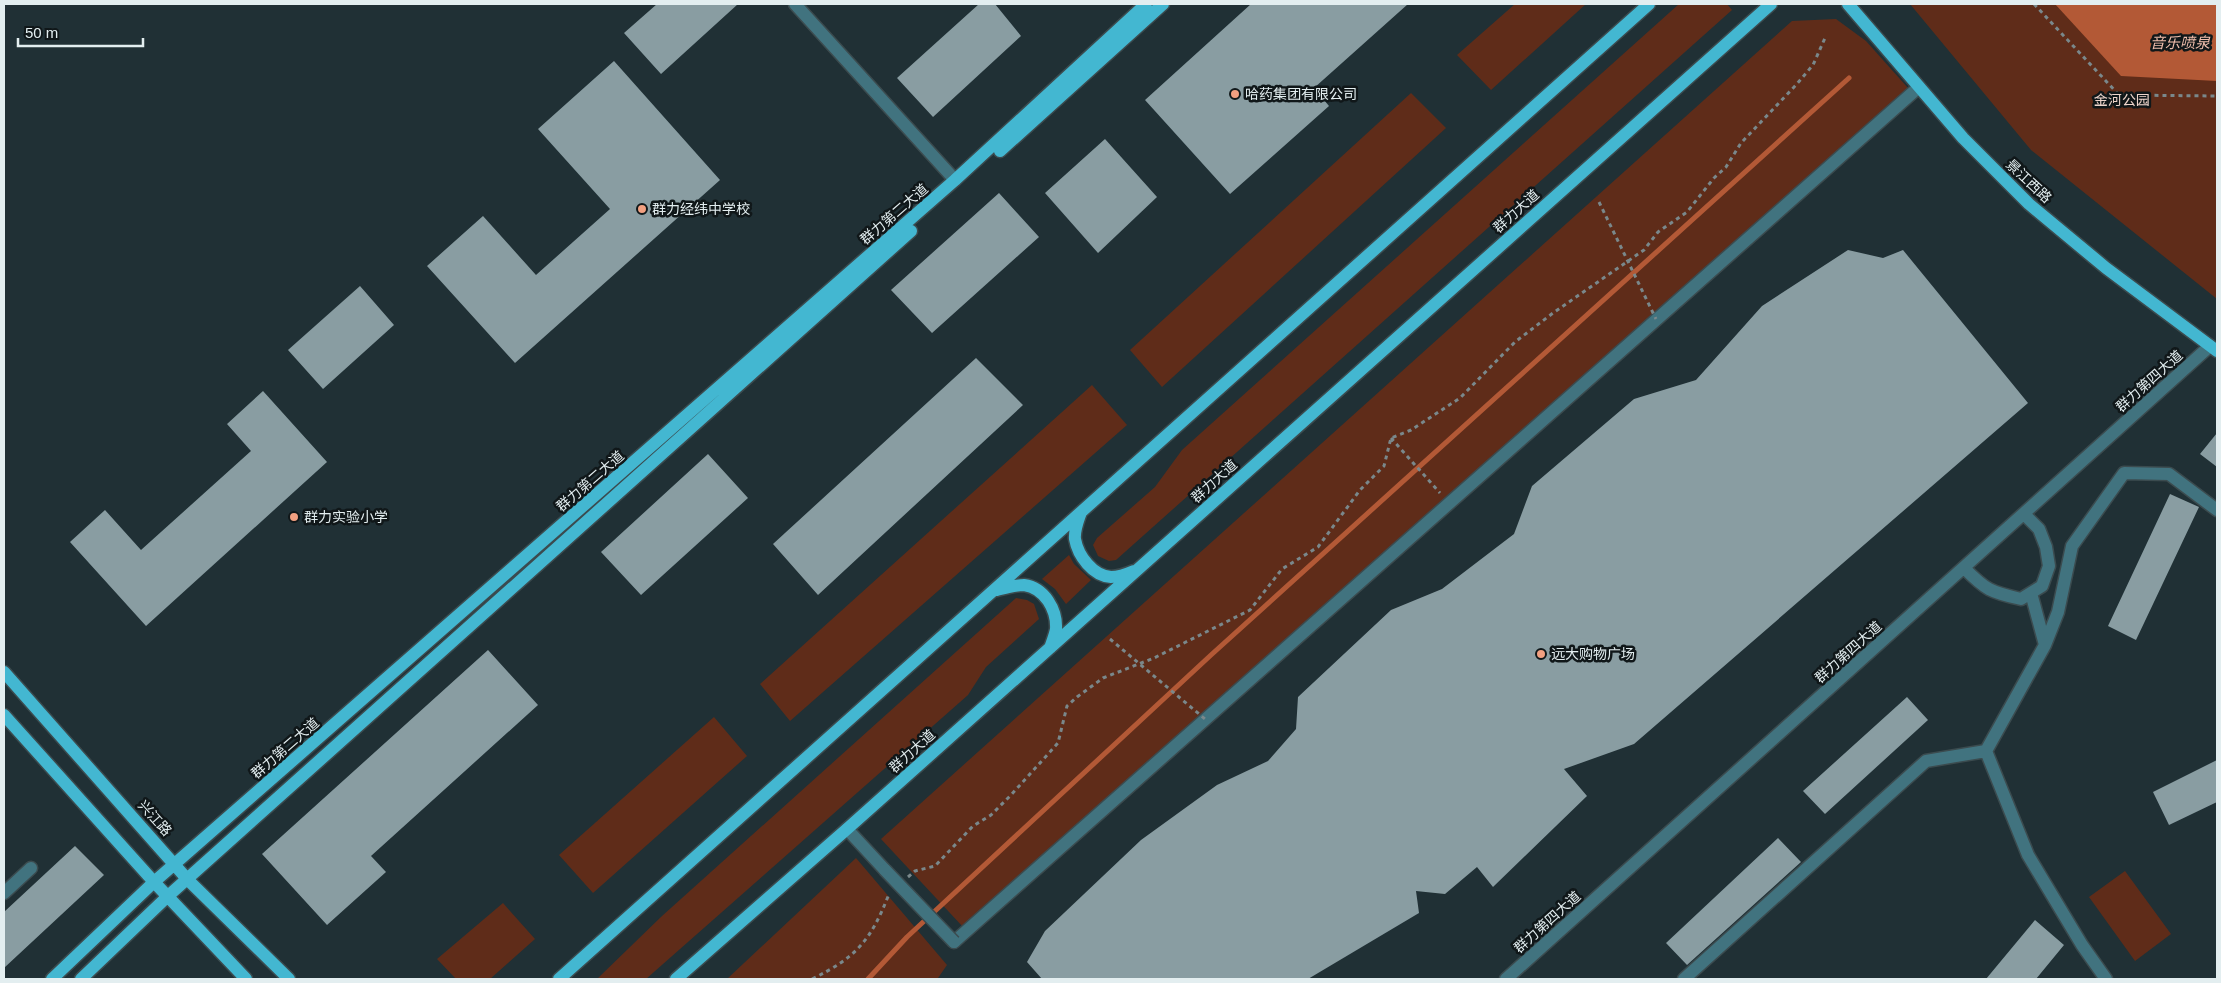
<svg xmlns="http://www.w3.org/2000/svg" width="2221" height="983" font-family="Helvetica,'Noto Sans SC',sans-serif">
<style>
.green{fill:#5f2c19}
.water{fill:#b35936}
.lines{fill:none;stroke-linecap:round;stroke-linejoin:round}
.stream{stroke:#b35936;stroke-width:5}
.building{fill:#899da2}
.minor-casing{stroke:#3b4b4f;stroke-width:15}
.major-casing{stroke:#3b4b4f;stroke-width:15}
.path{stroke:#7a888b;stroke-width:3;stroke-dasharray:4 4;stroke-linecap:butt}
.minor{stroke:#41737f;stroke-width:12}
.major{stroke:#43b7d1;stroke-width:12}
.minor-bridge-casing{stroke:#3b4b4f;stroke-width:15;stroke-linecap:butt}
.path-bridge{stroke:#7a888b;stroke-width:3;stroke-dasharray:4 4;stroke-linecap:butt}
.minor-bridge{stroke:#41737f;stroke-width:12}
.poi-dot{fill:#f2a081;stroke:#101719;stroke-width:2}
.labels{text-anchor:middle;dominant-baseline:central;stroke-width:5;stroke-linejoin:round;paint-order:stroke}
.poi-label{font-size:14px;fill:#e3eef0;stroke:#101719;text-anchor:start}
.park-label{font-size:14px;fill:#eed5cb;stroke:#101719}
.street-label{font-size:14px;fill:#e3eef0;stroke:#101719}
.water-label{font-size:15px;font-style:italic;fill:#f0beac;stroke:#101719}
</style>
<rect width="100%" height="100%" fill="#203035"/>
<!-- green -->
<path class="green" d="M1515 4H1586L1491 90 1457 55Z
M1679 4H1727L1732 10 1116 560 1109 561 1098 556 1093 545 1097 538 1155 487 1182 450Z
M1910 4H2217V299L2031 150Z
M1836 19 1866 41 1908 88 963 927 881 839 1792 21Z
M1411 93 1446 128 1162 387 1130 350Z
M1092 385 1127 425 790 721 760 684Z
M1069 555 1074 564 1091 580 1066 604 1055 589 1042 579Z
M1016 598 1027 600 1034 604 1039 619 986 667 968 695 646 979H597L662 916Z
M714 717 747 756 593 893 559 855Z
M856 858 947 965 938 978 727 979Z
M2125 871 2171 934 2135 961 2089 897Z
M503 903 535 939 490 979H456L437 959Z"/>
<!-- water -->
<path class="water" d="M2055 4H2217V81L2121 76Z"/>
<g class="lines">
<!-- stream -->
<path class="stream" d="M868 979 907 937 1211 655 1849 78"/>
</g>
<!-- building -->
<path class="building" d="M657 4H738L661 74 624 33Z
M979 4H995L1021 36 933 117 897 78Z
M1251 4H1408L1314 88 1329 106 1230 194 1145 100Z
M614 61 720 180 515 363 427 266 483 216 536 275 610 209 538 129Z
M1105 139 1157 197 1098 253 1045 193Z
M999 193 1039 237 932 333 891 290Z
M1848 250 1883 258 1903 250 2028 403 1634 744 1564 769 1587 796 1493 887 1477 867 1445 894 1416 891 1419 913 1308 979H1042L1027 962 1045 931 1141 840 1217 785 1268 761 1296 729 1298 697 1391 610 1442 589 1514 534 1532 486 1634 399 1696 380 1762 306Z
M360 286 394 325 323 389 288 350Z
M976 358 1023 405 818 595 773 544Z
M263 391 327 462 146 626 70 542 105 510 141 550 251 451 227 424Z
M2217 433V467L2200 454Z
M708 454 748 498 641 595 601 552Z
M2170 494 2199 507 2136 640 2108 626Z
M488 650 538 705 371 856 386 872 327 925 262 854Z
M1907 697 1928 720 1825 814 1803 791Z
M2217 760V802L2169 825 2153 792Z
M1778 838 1801 862 1687 965 1666 943Z
M75 846 104 875 4 968V912Z
M2035 920 2064 945 2036 979H1986Z"/>
<g class="lines">
<defs>
<path id="minor" d="M795 4 955 180
M1964 568C1986 590 1990 592 2021 599L2042 586 2049 566 2046 547 2039 529 2024 514
M2031 593 2045 645
M847 829 885 870
M4 893 31 868
M954 942 1919 87
M1506 979 2210 346
M1684 979 1926 761 1986 751
M2106 979 2082 945 2028 855 1986 751 2045 645 2058 612 2072 546 2124 473 2169 474 2217 510"/>
<path id="major" d="M1848 4 1963 138 2029 204 2106 268 2217 351
M1000 151 1163 4
M1081 512C1078 521 1074 530 1075 539 1078 556 1093 576 1111 577 1119 577 1127 574 1134 571
M997 590C1005 588 1015 585 1024 585 1045 588 1057 610 1056 629 1055 635 1052 642 1050 648
M4 672 188 880 289 979
M4 715 154 882 246 979
M52 979 154 882 955 180 1146 4
M81 979 168 896 911 231
M559 979 1649 4
M676 979 847 829 1771 4"/>
</defs>
<!-- minor casing -->
<use href="#minor" class="minor-casing"/>
<!-- major casing -->
<use href="#major" class="major-casing"/>
<!-- path -->
<path class="path" d="M2034 4 2119 95 2217 96
M1391 438 1440 493
M908 877 915 871 935 866 973 826 991 815 1011 795 1058 743 1067 706 1077 697 1103 678 1154 658 1250 610 1282 569 1318 547 1360 490 1384 466 1391 438 1411 430 1460 398 1515 342 1553 313 1644 250 1658 232 1687 212 1714 178 1726 167 1741 143 1796 85 1813 65 1825 38
M812 979C857 957 871 940 889 894"/>
<!-- minor -->
<use href="#minor" class="minor"/>
<!-- major -->
<use href="#major" class="major"/>
<defs>
<path id="minor-bridge" d="M885 870 954 942"/>
</defs>
<!-- minor-bridge casing -->
<use href="#minor-bridge" class="minor-bridge-casing"/>
<!-- path-bridge -->
<path class="path-bridge" d="M1599 202 1656 319
M1110 639 1205 719"/>
<!-- minor-bridge -->
<use href="#minor-bridge" class="minor-bridge"/>
</g>
<!-- markers -->
<g class="poi-dot">
<circle cx="1235" cy="94" r="5"/>
<circle cx="642" cy="209" r="5"/>
<circle cx="294" cy="517" r="5"/>
<circle cx="1541" cy="654" r="5"/>
</g>
<g class="labels">
<!-- poi labels -->
<g class="poi-label">
<text x="1245" y="94">哈药集团有限公司</text>
<text x="652" y="209">群力经纬中学校</text>
<text x="304" y="517">群力实验小学</text>
<text x="1551" y="654">远大购物广场</text>
</g>
<!-- park labels -->
<g class="park-label">
<text x="2122" y="100">金河公园</text>
</g>
<!-- street labels -->
<g class="street-label">
<text transform="translate(2029 181) rotate(43)">景江西路</text>
<text transform="translate(1516 211) rotate(-42)">群力大道</text>
<text transform="translate(894 214) rotate(-41)">群力第二大道</text>
<text transform="translate(2149 381) rotate(-42)">群力第四大道</text>
<text transform="translate(590 481) rotate(-41)">群力第二大道</text>
<text transform="translate(1214 481) rotate(-42)">群力大道</text>
<text transform="translate(1848 652) rotate(-42)">群力第四大道</text>
<text transform="translate(285 748) rotate(-41)">群力第二大道</text>
<text transform="translate(912 751) rotate(-42)">群力大道</text>
<text transform="translate(155 818) rotate(48)">兴江路</text>
<text transform="translate(1547 922) rotate(-42)">群力第四大道</text>
</g>
<!-- water labels -->
<g class="water-label">
<text x="2180" y="42">音乐喷泉</text>
</g>
</g>
<!-- border -->
<rect width="2221" height="983" fill="none" stroke="#e3eef0" stroke-width="10"/>
<!-- scale -->
<path d="M18 38v8h125v-8" fill="none" stroke="#e3eef0" stroke-width="2.5"/>
<text x="25" y="38" font-size="15" fill="#e3eef0" stroke="#101719" stroke-width="4" paint-order="stroke">50 m</text>
</svg>
